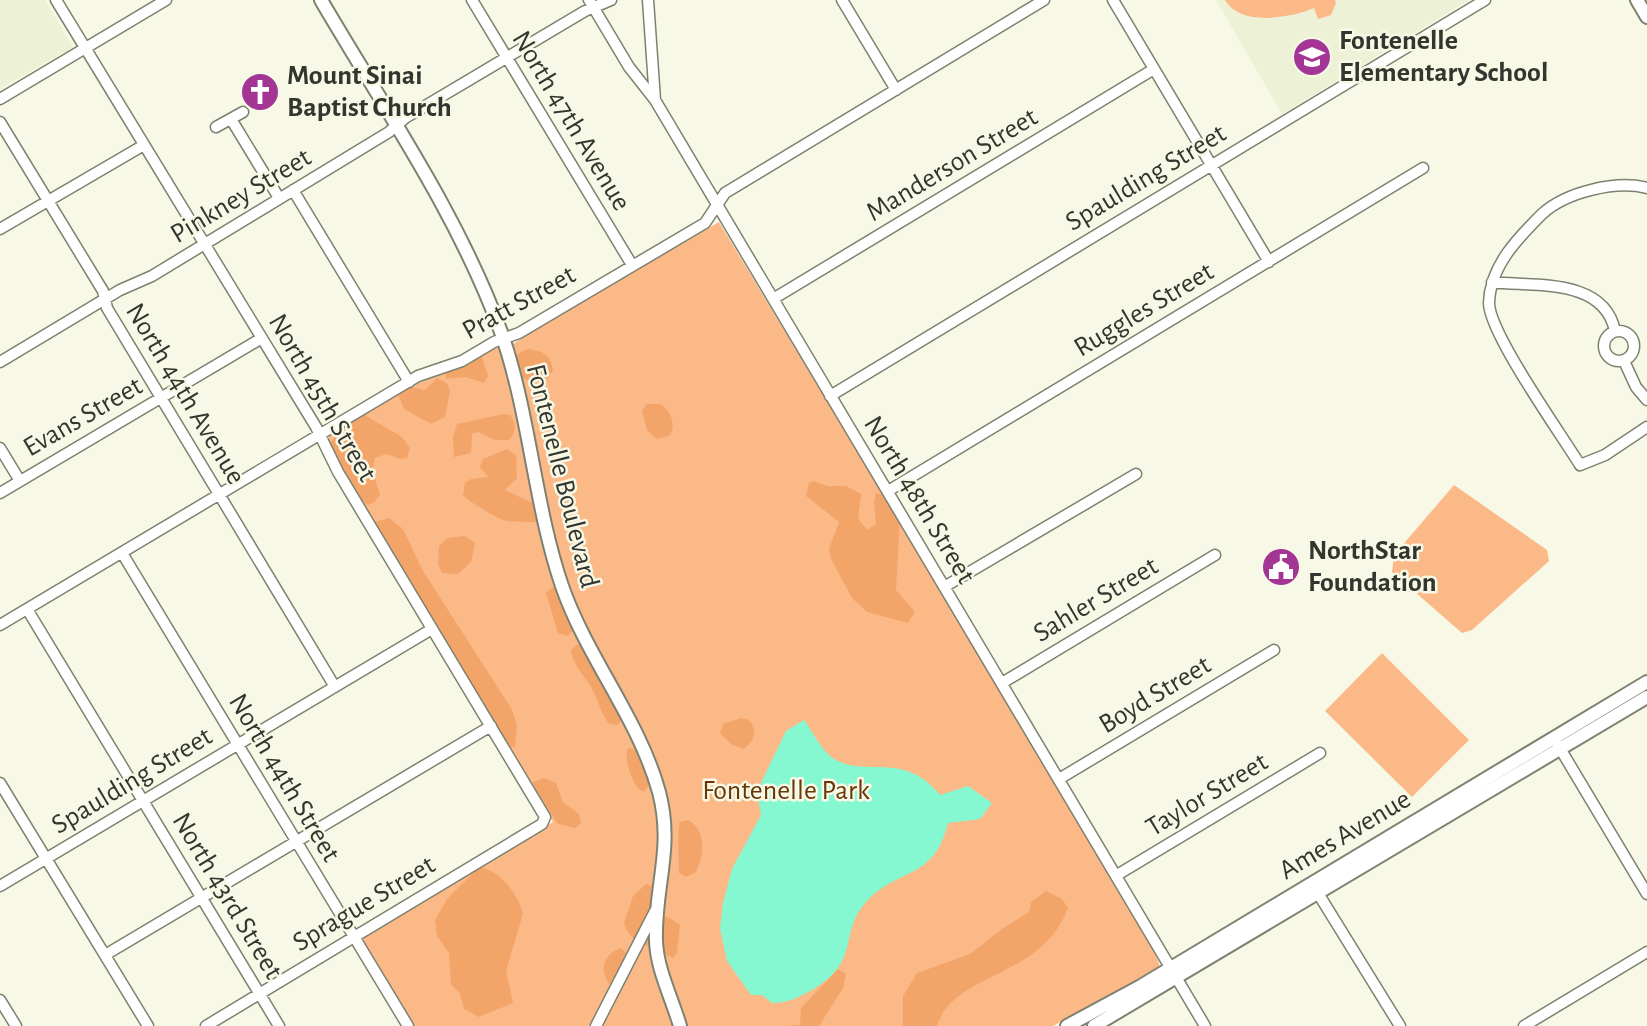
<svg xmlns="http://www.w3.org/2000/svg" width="1647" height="1026" font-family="'Alegreya Sans',sans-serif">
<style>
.built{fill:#edf1d6}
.green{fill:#fbb988}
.forest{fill:#f3a569}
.water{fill:#86f8d1}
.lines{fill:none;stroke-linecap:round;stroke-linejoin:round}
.minor-casing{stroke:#7f8170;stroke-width:13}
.major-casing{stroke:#7f8170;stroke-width:16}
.minor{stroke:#fff;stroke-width:10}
.major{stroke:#fff;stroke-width:12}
.labels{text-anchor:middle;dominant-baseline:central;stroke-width:5;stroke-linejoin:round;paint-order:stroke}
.poi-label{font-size:28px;font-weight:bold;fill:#34352e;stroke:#f7f9e6;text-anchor:start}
.street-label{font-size:28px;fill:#34352e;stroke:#f7f9e6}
.park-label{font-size:28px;fill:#693707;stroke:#f7f9e6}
</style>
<rect width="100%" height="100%" fill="#f7f9e6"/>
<!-- built -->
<path class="built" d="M0 0H45L73 47 0 89Z
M1216 0H1469L1282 114Z"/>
<!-- green -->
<path class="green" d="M1225 0H1335L1336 3 1331 15 1318 19 1314 8C1290 18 1241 27 1225 0Z
M719 222 1142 925 1159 963V967L1053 1026H413L362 940 365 933 553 822 336 458 328 443 329 435 420 380 494 348 513 344 568 308Z
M1454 485 1547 550 1549 561 1472 630 1462 633 1392 572 1394 555Z
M1382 653 1469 740 1412 797 1325 711Z"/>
<!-- forest -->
<path class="forest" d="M527 349C541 350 551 354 553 370L548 378 529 381 518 375 515 363 518 354Z
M476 356 482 357 488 376 484 383 466 377 446 379 445 371Z
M437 378 447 383 450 391 445 417 431 424 404 409 397 392 407 386 425 390Z
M646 404H661C671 411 677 426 669 436L657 439 647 430 642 412Z
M361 413 402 437 410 448 407 458 400 459 386 454 375 458 372 471 380 494 375 502 368 505 356 496 328 445C339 433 347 422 361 413Z
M504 414 510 415C516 423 517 432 509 440H495L478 432 472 434 471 453 454 457 453 437 457 424Z
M507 449 516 455 517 478 505 490 535 504 539 520 536 522C527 522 516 522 507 521 500 520 467 501 463 495L465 483 471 479 488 477 480 467 483 459Z
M813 481 828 486H846L861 494 858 518 867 530 876 524 874 503 876 493 887 495 900 518 896 590 915 612 908 623 867 612 852 598 831 559 829 549 839 522 806 496 809 483Z
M389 518 403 529 423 571 511 708 517 724 515 747 507 748 372 523Z
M465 536 475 543 471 562 458 574 442 573 438 564 439 546 448 538Z
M553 587 560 590 575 628 568 636 558 633 546 593Z
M576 645H583L593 660 602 682 611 691 622 719 618 725 609 724C603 716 599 705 595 695 589 679 574 669 571 651Z
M741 718 749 720C758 730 754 743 743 749L731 744 720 733 723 724Z
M628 748 637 750 651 783 644 792C633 788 623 759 628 748Z
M544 778 556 783 563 802 579 814 581 823 575 828 558 824C553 816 534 789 533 782Z
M688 820C707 830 704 855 696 872L686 877 679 873C679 863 677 829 680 822Z
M479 867C501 871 518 894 523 914L506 971 513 1003 479 1017 464 1009 460 994 451 984 449 953 437 936 435 920 447 899Z
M646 884 653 886 650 914 668 917 680 925 677 953 673 958 634 940 626 929 624 923 633 896Z
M1046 891 1062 899 1068 908C1042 979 953 972 937 1026H903V996L917 973 970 954 1002 929 1029 912 1031 902Z
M621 948 629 956 610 985C598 971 604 953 621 948Z
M838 969 846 974 843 988 819 1026H783L800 1025 801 1008Z"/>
<!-- water -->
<path class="water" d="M804 720C812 731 820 747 830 756 862 781 903 748 940 795L968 786 992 803 980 819 948 823C934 881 898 867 866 902 838 933 862 961 812 990 799 997 788 1003 772 1003L762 995H751L727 961 720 928 723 903 732 869 761 815 757 791 786 731Z"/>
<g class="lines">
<defs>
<path id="minor" d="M56 0 316 427 338 472 545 817 542 824 206 1026
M472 0 632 265
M589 0 629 67 655 100 1205 1026
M648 0 655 100
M842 0 896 90
M1113 0 1269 262
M0 99 166 0
M231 119 279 198
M0 122 103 291 107 308 335 687
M216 127 243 112
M1647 188C1616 180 1566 192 1542 214 1518 238 1490 266 1489 303 1489 333 1561 434 1580 465L1605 455 1647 427
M293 190 409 382
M0 229 144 145
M1492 282C1533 287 1604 277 1615 331
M773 299 1154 69
M1604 346a15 15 0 1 1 30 0a15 15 0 1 1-30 0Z
M1624 361 1636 387 1647 400
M0 362 120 290 152 276 389 132 405 118 585 11 611 0
M830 396 1485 0
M0 448 20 481
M888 491 1423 168
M0 493 262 338
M122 553 408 1026
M944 587 1136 474
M27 609 279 1026
M0 625 418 376 462 361 494 342 519 333 705 223 725 193 1044 0
M1002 683 1215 555
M1558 745 1647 894
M1059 779 1274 650
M0 783 148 1026
M1117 875 1320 753
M0 886 432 629
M1316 890 1400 1026
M105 955 491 726
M0 1000 16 1026
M596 1026 655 911
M1524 1026 1647 952"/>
<path id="major" d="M321 0C384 108 458 214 501 332 530 414 534 504 562 586 587 658 639 719 659 792 674 849 654 887 656 941 657 970 672 998 680 1026
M1637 0 1647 17
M1067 1026 1141 986 1647 682
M1094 1026 1647 697"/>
</defs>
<!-- minor casing -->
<use href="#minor" class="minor-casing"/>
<!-- major casing -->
<use href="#major" class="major-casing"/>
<!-- minor -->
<use href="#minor" class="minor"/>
<!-- major -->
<use href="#major" class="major"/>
</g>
<!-- icons -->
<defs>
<symbol id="school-disc" viewBox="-11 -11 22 22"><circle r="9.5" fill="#a33594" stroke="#f7f9e6"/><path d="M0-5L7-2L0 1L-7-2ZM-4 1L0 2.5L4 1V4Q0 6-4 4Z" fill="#fff"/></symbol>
<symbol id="church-disc" viewBox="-11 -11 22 22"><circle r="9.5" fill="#a33594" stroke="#f7f9e6"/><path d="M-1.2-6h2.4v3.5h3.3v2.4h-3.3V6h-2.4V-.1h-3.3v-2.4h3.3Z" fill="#fff"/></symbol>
<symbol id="civic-disc" viewBox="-11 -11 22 22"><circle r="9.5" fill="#a33594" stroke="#f7f9e6"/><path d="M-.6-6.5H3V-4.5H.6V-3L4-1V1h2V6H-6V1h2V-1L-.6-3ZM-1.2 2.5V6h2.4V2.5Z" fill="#fff"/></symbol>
</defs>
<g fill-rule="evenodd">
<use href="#school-disc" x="1290" y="35" width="44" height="44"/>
<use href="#church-disc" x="238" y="70" width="44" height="44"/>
<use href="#civic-disc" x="1259" y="545" width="44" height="44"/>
</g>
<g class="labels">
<!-- poi labels -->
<g class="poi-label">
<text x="1339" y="41">Fontenelle<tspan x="1339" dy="32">Elementary School</tspan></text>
<text x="287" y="76">Mount Sinai<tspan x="287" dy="32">Baptist Church</tspan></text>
<text x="1308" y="551">NorthStar<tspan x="1308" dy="32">Foundation</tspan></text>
</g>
<!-- street labels -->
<g class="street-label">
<text transform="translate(571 121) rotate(59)">North 47th Avenue</text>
<text transform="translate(952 165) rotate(-31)">Manderson Street</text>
<text transform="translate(1146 178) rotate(-31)">Spaulding Street</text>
<text transform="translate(241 196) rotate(-31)">Pinkney Street</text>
<text transform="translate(519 303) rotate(-29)">Pratt Street</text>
<text transform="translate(1144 310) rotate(-31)">Ruggles Street</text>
<text transform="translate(185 394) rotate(59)">North 44th Avenue</text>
<text transform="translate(322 398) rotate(60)">North 45th Street</text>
<text transform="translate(83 417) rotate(-30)">Evans Street</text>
<text transform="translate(562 476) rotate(76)">Fontenelle Boulevard</text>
<text transform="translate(919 500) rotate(59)">North 48th Street</text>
<text transform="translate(1096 600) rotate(-31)">Sahler Street</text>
<text transform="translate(1155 695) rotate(-31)">Boyd Street</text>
<text transform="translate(284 778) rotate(59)">North 44th Street</text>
<text transform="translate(132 781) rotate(-31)">Spaulding Street</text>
<text transform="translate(1207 795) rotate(-31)">Taylor Street</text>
<text transform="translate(1345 835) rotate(-31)">Ames Avenue</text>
<text transform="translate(227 896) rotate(59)">North 43rd Street</text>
<text transform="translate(364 904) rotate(-31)">Sprague Street</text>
</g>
<!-- park labels -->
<g class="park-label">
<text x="786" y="791">Fontenelle Park</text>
</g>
</g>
</svg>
